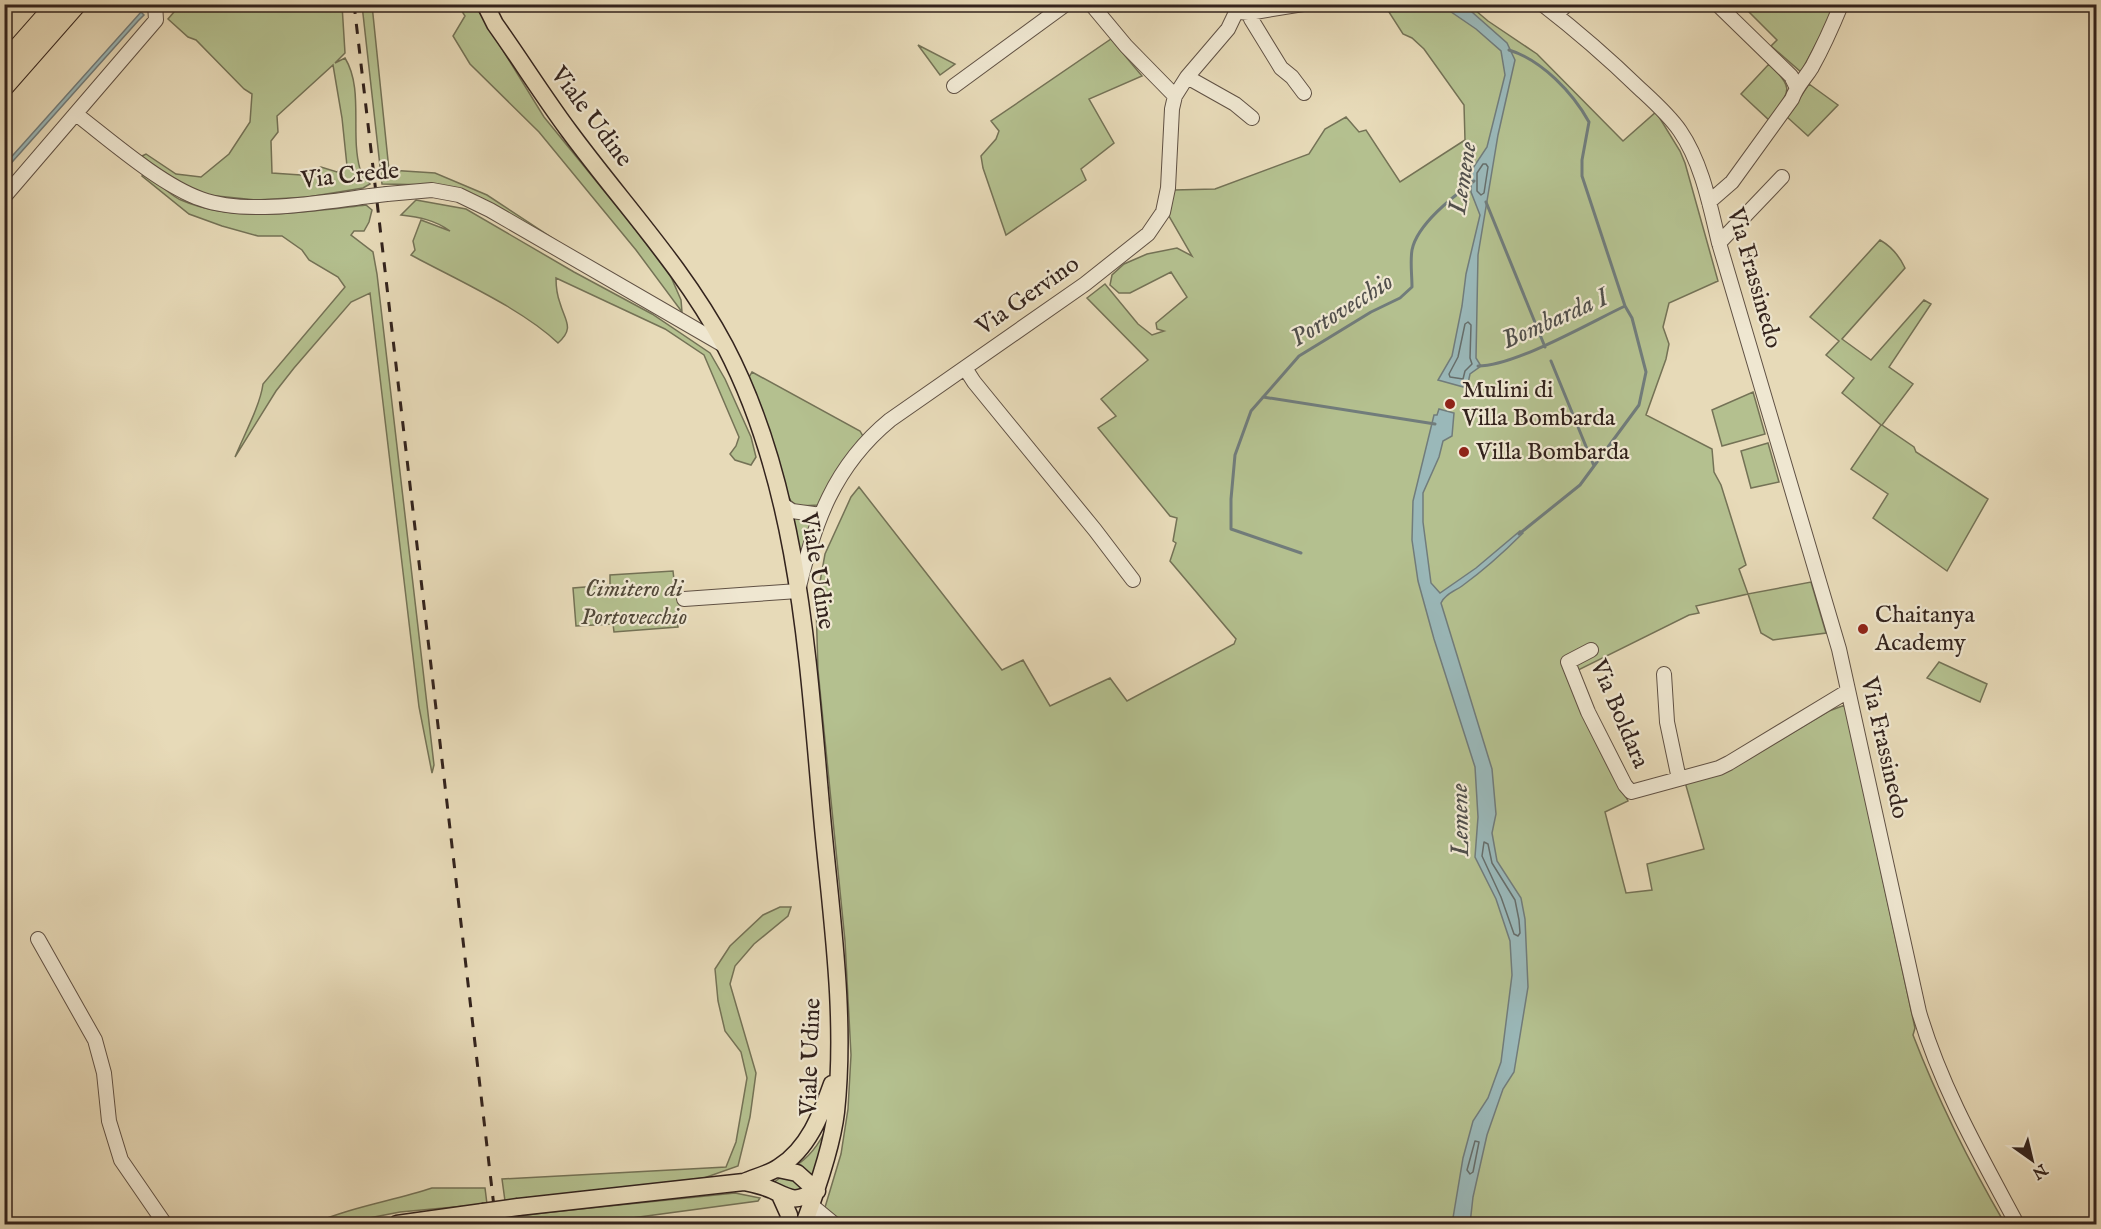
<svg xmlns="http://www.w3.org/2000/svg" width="2101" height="1229" font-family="'IM FELL English',serif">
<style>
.green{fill:#b4c08f;stroke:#747256;stroke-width:1.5;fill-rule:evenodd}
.water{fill:#9ab8b9;stroke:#717c7b;stroke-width:1.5}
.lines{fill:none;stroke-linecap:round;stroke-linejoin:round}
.shore{stroke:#666e6b;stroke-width:1.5}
.stream{stroke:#717c7b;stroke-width:3}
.minor-casing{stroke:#605144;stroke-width:16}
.major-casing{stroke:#33231d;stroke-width:19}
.highway-casing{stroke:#33231d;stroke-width:22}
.minor{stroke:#efe7d1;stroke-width:14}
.major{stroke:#e7dab8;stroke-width:16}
.highway{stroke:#e7dab8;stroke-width:20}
.rail{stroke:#33231d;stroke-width:3;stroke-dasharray:10 10;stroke-linecap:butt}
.minor-bridge-casing{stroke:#605144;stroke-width:16;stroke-linecap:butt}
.major-bridge-casing{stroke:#33231d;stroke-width:19;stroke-linecap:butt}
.minor-bridge{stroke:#efe7d1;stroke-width:14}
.major-bridge{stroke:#e7dab8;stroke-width:16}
.poi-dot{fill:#8f2418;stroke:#efe7d1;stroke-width:2}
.labels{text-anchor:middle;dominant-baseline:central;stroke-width:4.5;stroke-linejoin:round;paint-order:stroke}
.street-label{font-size:24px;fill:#33231d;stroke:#efe7d1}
.poi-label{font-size:24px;fill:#33231d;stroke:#efe7d1;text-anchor:start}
.park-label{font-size:24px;font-style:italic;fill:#534a3a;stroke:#efe7d1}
.water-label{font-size:26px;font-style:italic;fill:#52504c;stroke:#efe7d1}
</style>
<rect width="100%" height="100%" fill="#e7dab8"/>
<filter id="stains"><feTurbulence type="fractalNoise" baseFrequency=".00333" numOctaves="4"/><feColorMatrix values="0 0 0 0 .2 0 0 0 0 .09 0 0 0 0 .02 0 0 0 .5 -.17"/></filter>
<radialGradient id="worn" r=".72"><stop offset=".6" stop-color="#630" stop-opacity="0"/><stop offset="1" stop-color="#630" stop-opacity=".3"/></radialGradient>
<!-- green -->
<path class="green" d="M180 5H342L345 53 335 63 345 58C364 89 350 134 360 169 362 174 367 180 370 184L363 188 308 197 256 200 207 195 170 178 142 156 146 154 176 174 201 177 229 154 250 122 252 94 244 89 196 40 188 37 168 19ZM333 65 342 118 347 166 337 172 321 167 301 175 272 173 271 141 278 132 277 116Z
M362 5H372L389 170 435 173 487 195 592 264 434 185 382 184Z
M458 5H475L544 117 636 230 671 277 681 300 682 312 636 250 539 132 470 64 453 36 465 16Z
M1390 5H1469L1488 21 1537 54 1623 141 1656 112 1680 151 1685 163 1718 281 1669 303 1663 327 1669 344 1666 359 1646 415 1712 449 1714 472 1721 485 1746 565 1739 569 1748 594 1811 582 1826 633 1773 640 1761 633 1748 594 1696 606 1699 613 1689 615 1568 675 1582 713 1628 801 1605 812 1626 893 1652 890 1647 864 1704 849 1685 782 1735 767 1829 711 1845 705 1915 1028 1913 1035C1938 1100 1970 1164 2005 1224H820L841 1154 848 1109 851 1055 845 941 818 670 816 604 825 554 851 497 859 487 1002 670 1023 660 1050 706 1110 678 1127 701 1234 644 1236 639 1170 561 1176 543 1173 541 1177 518 1170 516 1098 428 1116 416 1101 399 1148 360 1087 298 1105 284 1138 324 1152 335 1164 331 1157 329 1156 323 1187 297 1171 272 1130 293H1119L1110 285 1112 275 1124 264 1147 254 1177 248 1192 256 1169 216 1174 190 1215 189 1309 154 1325 129 1346 117 1359 132 1366 130 1400 182 1465 140 1464 105 1424 49 1412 38 1403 34 1387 9 1391 6Z
M1742 5H1834L1829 19 1801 72 1771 46 1777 40Z
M1111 39 1142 76 1089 99 1114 143 1081 169 1086 180 1006 235 983 168 981 156 996 139 999 131 991 121Z
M918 45 955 64 940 75Z
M1769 64C1797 90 1788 92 1769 120L1741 94Z
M1809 84 1838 105 1808 136 1787 117Z
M144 172C154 179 172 197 181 200 237 224 307 212 366 205L372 210 369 222 364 231H354L351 235 373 252 377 274 434 765 432 773 419 707 370 293 351 302 294 368 276 391 235 457C244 435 260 406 263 384L345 287 338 277 309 260 302 250 282 236H258L222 226 189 214 142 176Z
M416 200 466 209 574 272 652 314 710 353 725 379 751 437 756 457 751 465 735 460 730 454 736 446 739 437 704 355 665 329 556 278C556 285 557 295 560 303 565 321 575 328 558 343 521 308 457 280 411 255L415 250 413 241 421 220 450 231C435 220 419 217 401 215Z
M1880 240C1892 247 1899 255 1905 268L1842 339 1871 360 1924 300 1931 304 1889 367 1913 384 1882 425 1914 447 1916 452 1988 499 1947 571 1873 518 1888 494 1851 469 1881 425 1842 393 1854 378 1826 355 1839 341 1810 317Z
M752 372 860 431 864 438 819 505 798 506 791 501 786 492 779 464 748 379Z
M1753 392 1765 434 1722 446 1712 410Z
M1768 443 1779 482 1751 488 1741 451Z
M791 517 814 521 801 554 798 552Z
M673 571 675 588H678L680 610H676L678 627 614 632 613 624 576 626 573 588 610 585V575Z
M1939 662 1987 684 1980 702 1927 678Z
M780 907H791L788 916 754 944 735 966 730 984 756 1073 750 1117 738 1166 704 1178 505 1201 502 1179 726 1167 736 1142 747 1078 741 1052 725 1031 718 1001 715 969 730 946 763 915Z
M827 1127 815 1180 794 1167C810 1157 820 1143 827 1127Z
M786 1176 804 1184 803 1194 773 1183 780 1178Z
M432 1188H485L487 1204 400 1212 369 1218 353 1224H312C351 1207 392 1201 432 1188Z
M735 1193 760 1198 758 1201 587 1224H507L506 1218 542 1213Z"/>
<!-- water -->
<path class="water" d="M1441 5H1464L1507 43 1515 60 1498 135 1478 255 1476 358 1481 366 1470 374 1467 388 1438 380 1452 356 1462 306 1466 274 1480 215 1471 192V171L1487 147 1505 75 1501 51 1476 29Z
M141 12 144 15 138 21 5 170V164Z
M1439 409 1454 413 1452 436 1443 441 1439 457 1423 493V522L1431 583 1440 593 1476 568 1520 531 1523 533C1504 552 1484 570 1462 586 1455 591 1445 594 1441 603L1492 769 1496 814 1492 833 1497 861 1521 898 1525 919 1528 987 1514 1072 1503 1089 1487 1135 1473 1197 1470 1224H1452L1463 1158 1473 1121 1488 1098 1501 1062 1512 975 1510 941 1496 899 1475 857 1478 817 1475 767 1434 639 1418 581 1412 540 1413 501 1434 415H1437Z"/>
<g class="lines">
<!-- shore -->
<path class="shore" d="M1483 164H1486L1488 167 1484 193 1481 195 1477 191V173Z
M1468 322 1471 325 1470 358 1472 364 1465 371 1463 379 1450 377 1449 374 1458 357 1465 324Z
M1484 842 1488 844 1492 863 1515 900 1519 920 1520 933 1518 936 1514 934 1501 897 1482 856Z
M1475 1141 1479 1142 1473 1172 1470 1174 1467 1170Z"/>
<!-- stream -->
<path class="stream" d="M1509 50C1542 60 1573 93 1589 122L1582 160V176L1625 306
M1486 202 1545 347
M1551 361 1594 466
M1478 366C1515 366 1589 323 1625 306L1632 318 1646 372 1639 405 1580 485 1519 534
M1263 397 1435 424
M1301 553 1231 529V499L1235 455 1251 411 1299 356 1371 312 1400 298 1412 287C1412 275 1410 262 1412 250 1417 224 1454 196 1474 181"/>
<defs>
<path id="minor" d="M1091 4 1126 46 1175 96
M1542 4C1577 31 1608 58 1639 88 1653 101 1669 115 1680 131 1702 163 1710 206 1719 243L1839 649 1919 1012C1941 1087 1980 1155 2017 1224
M1717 4 1791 76 1796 86
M1240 12 1249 13 1303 4
M1249 13 1251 19 1281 68 1292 77 1304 93
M1556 15 1567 4
M1187 77 1235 104 1252 118
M954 86 1066 4
M76 114C111 141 161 185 201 199 247 216 322 202 370 196
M387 194 432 190 459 195 490 210 725 346
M4 197 156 20 155 4
M1709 202 1732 182 1792 99C1797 85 1804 80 1812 67 1823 47 1832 27 1841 5
M1719 243 1782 177
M965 368 974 382 1095 530 1133 580
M783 505 792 511 821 515
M684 599 798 591C814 523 834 466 890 420L1085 284 1148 234 1163 212 1168 188 1172 109 1175 96 1187 77 1228 29 1240 4
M1591 650 1568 662 1588 712 1625 785 1631 792 1719 768 1729 763 1848 691
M1664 674 1667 722 1679 779
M38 939 95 1040 104 1073 109 1121 121 1160 165 1224
M811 1205 834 1224"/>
<path id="major" d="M485 4 495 24C520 59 543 96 569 131 622 203 683 267 725 346 801 491 808 667 823 827 832 922 846 1017 836 1112 832 1147 816 1192 804 1224
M778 1169 797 1173 817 1191
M744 1182C753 1184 763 1186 772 1190 793 1200 794 1202 817 1191
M780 1195 789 1215 788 1224
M518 1207 744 1182C755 1177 769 1174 779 1167 808 1149 821 1115 832 1084
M397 1224 483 1212"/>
<path id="highway" d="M4 64 57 4
M4 86 76 4"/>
</defs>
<!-- minor casing -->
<use href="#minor" class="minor-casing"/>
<!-- major casing -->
<use href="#major" class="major-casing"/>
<!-- highway casing -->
<use href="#highway" class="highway-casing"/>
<!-- minor -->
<use href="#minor" class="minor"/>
<!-- major -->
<use href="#major" class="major"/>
<!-- highway -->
<use href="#highway" class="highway"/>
<!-- rail -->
<path class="rail" d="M354 4 496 1224"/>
<defs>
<path id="minor-bridge" d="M370 196 387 194"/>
<path id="major-bridge" d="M483 1212 518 1207"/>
</defs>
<!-- minor-bridge casing -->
<use href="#minor-bridge" class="minor-bridge-casing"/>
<!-- major-bridge casing -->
<use href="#major-bridge" class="major-bridge-casing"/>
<!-- minor-bridge -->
<use href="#minor-bridge" class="minor-bridge"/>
<!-- major-bridge -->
<use href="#major-bridge" class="major-bridge"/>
</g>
<!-- markers -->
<g class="poi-dot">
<circle cx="1450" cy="404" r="6"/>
<circle cx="1464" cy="452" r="6"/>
<circle cx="1863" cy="629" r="6"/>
</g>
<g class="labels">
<!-- street labels -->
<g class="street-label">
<text transform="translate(591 117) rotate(53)">Viale Udine</text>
<text transform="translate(350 176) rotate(-6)">Via Crede</text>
<text transform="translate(1754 278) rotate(74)">Via Frassinedo</text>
<text transform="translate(1028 296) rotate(-35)">Via Gervino</text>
<text transform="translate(817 571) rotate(81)">Viale Udine</text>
<text transform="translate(1619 714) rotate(67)">Via Boldara</text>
<text transform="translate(1884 748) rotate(77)">Via Frassinedo</text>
<text transform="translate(811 1057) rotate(-88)">Viale Udine</text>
</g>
<!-- poi labels -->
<g class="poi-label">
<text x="1462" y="390">Mulini di<tspan x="1462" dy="28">Villa Bombarda</tspan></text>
<text x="1476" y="452">Villa Bombarda</text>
<text x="1875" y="615">Chaitanya<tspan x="1875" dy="28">Academy</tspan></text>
</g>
<!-- park labels -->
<g class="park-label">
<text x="634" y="589">Cimitero di<tspan x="634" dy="28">Portovecchio</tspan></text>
</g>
<!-- water labels -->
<g class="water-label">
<text transform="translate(1463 178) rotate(-81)">Lemene</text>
<text transform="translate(1342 310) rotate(-32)">Portovecchio</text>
<text transform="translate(1555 319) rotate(-24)">Bombarda I</text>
<text transform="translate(1460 820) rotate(-91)">Lemene</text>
</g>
</g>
<!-- margin -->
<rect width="2101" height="1229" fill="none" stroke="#e7dab8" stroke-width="24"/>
<rect x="6" y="6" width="2089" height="1217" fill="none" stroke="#33231d" stroke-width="3"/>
<rect x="12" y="12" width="2077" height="1205" fill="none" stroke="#33231d" stroke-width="1.5"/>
<!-- north arrow -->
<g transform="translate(2032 1160) rotate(146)" stroke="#efe7d1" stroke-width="4.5" paint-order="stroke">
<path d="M0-4.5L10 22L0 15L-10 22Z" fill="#33231d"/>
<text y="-9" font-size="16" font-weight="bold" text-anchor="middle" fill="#33231d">N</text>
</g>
<rect width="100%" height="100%" filter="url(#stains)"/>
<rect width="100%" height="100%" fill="url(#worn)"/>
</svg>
